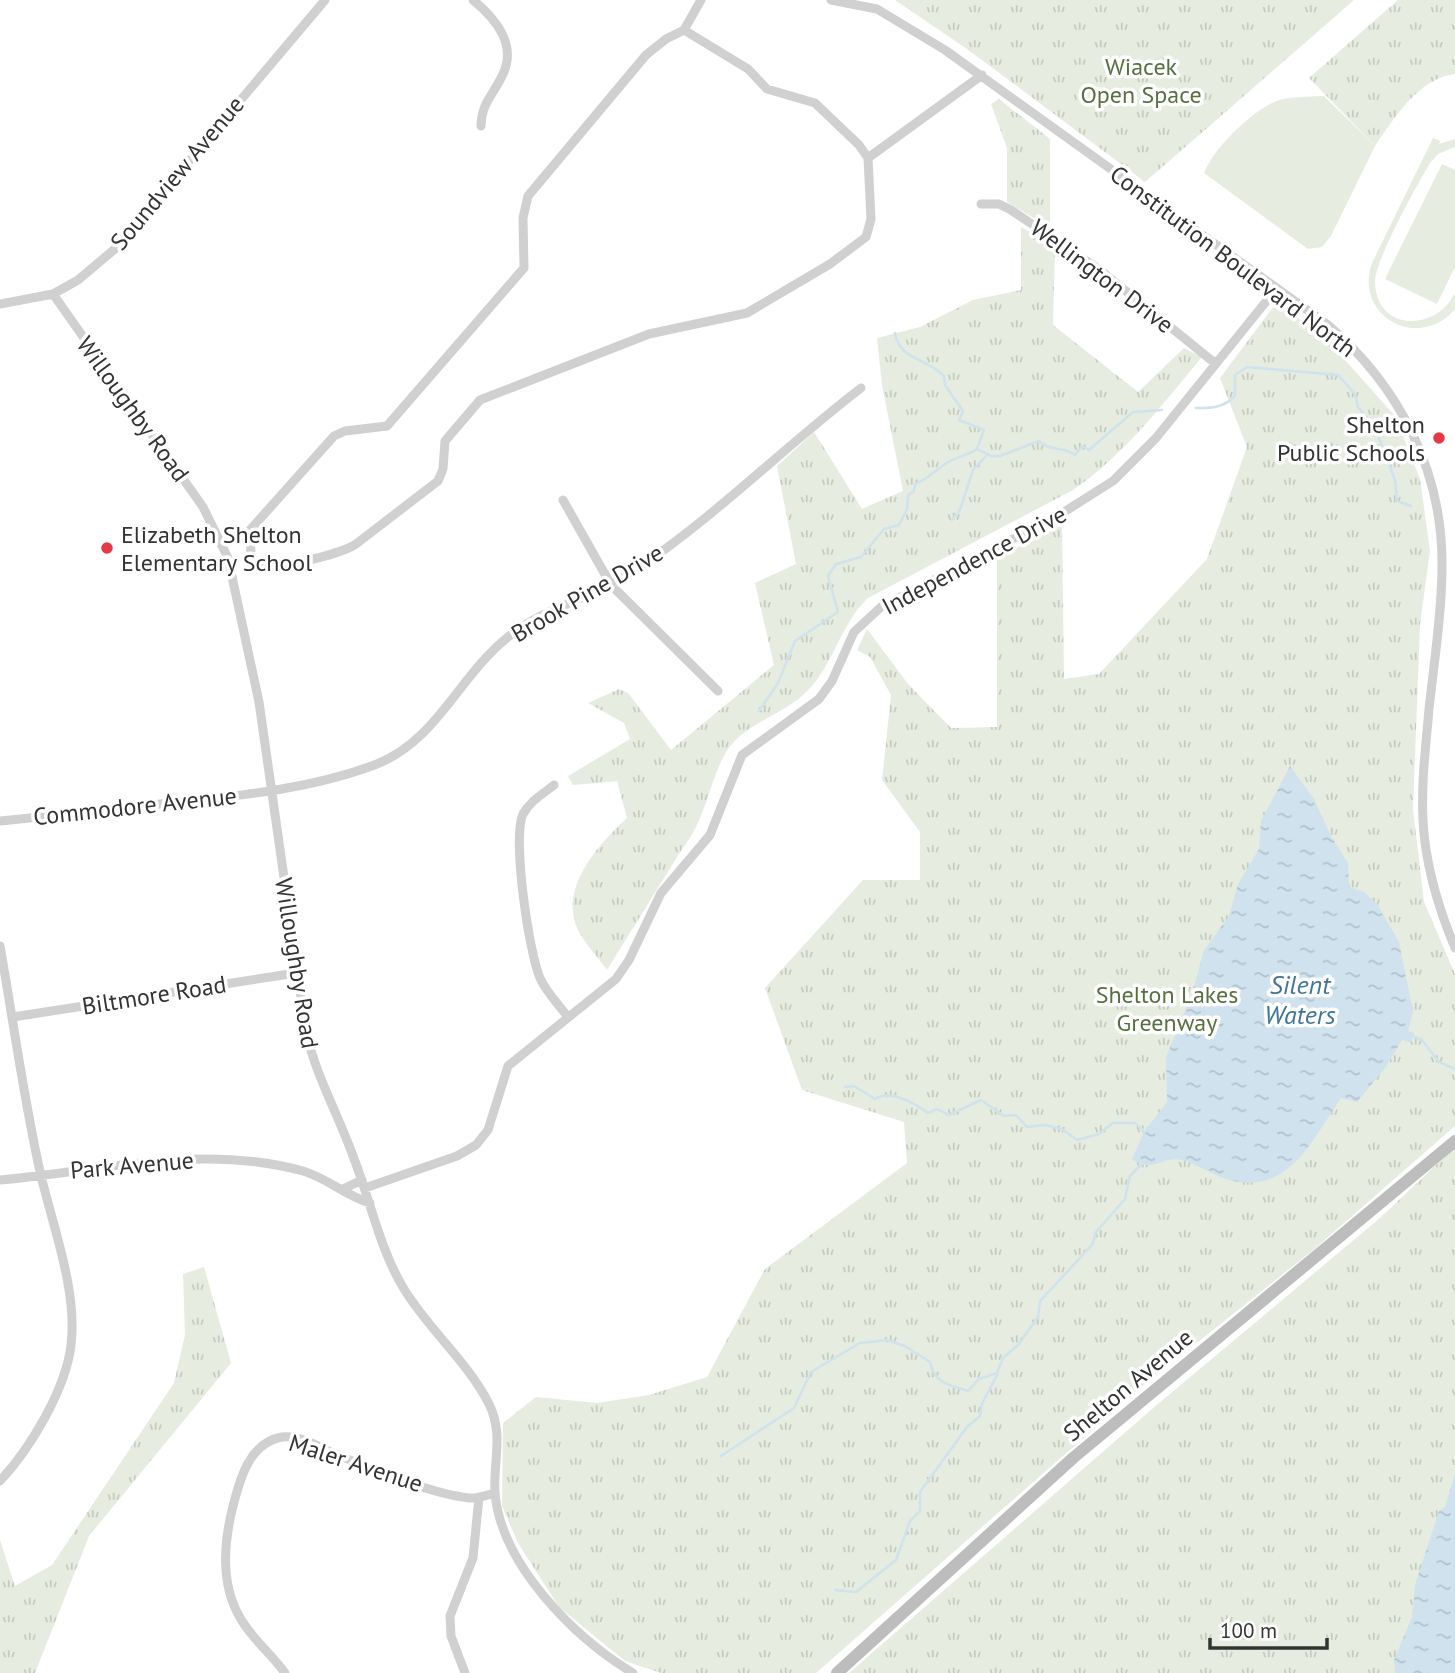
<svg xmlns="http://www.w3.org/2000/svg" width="1455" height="1673" font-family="'PT Sans',sans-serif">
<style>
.grass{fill:#e6ecdf}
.park{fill:url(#park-tufts)}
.water{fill:url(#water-ripples)}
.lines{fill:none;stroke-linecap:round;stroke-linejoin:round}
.stream{stroke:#cfe2ee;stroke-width:2.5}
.street{stroke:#d0d0d0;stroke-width:9}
.secondary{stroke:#bdbdbd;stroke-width:12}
.poi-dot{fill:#e63946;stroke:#fff;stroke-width:2.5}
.labels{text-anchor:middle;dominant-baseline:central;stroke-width:7;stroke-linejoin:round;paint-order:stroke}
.park-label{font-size:24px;fill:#56703f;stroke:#fff}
.street-label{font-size:24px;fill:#333;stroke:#fff}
.poi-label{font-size:24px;fill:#333;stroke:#fff;text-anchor:end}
.water-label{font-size:26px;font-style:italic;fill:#3f7597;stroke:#fff}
</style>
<defs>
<pattern id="park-tufts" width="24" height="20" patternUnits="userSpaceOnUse" patternTransform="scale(1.75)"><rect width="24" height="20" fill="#e6ecdf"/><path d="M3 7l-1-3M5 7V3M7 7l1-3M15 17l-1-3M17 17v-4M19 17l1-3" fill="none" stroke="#c6cbc0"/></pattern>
<pattern id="water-ripples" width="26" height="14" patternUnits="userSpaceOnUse" patternTransform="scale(1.75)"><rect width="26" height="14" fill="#cfe2ee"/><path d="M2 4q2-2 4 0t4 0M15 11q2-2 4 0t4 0" fill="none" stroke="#b2c2cd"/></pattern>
</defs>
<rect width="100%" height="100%" fill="#fff"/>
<!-- grass -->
<path class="grass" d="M1324 96 1375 146 1331 236 1322 247 1308 249 1204 173C1215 147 1248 115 1274 102 1287 96 1309 97 1324 96Z
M1433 138 1440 141 1439 144 1455 139V147L1438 154 1430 163C1417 185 1375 260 1375 282 1376 331 1435 333 1455 293V309C1418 353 1351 314 1373 261Z
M1442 164 1455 170V267L1437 304 1385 279Z"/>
<!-- park -->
<path class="park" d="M895 0H1354L1145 182 967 49Z
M1398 0H1455V74C1419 78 1394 118 1375 146L1309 78Z
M999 99 1050 139V228L1007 202V148L991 104Z
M1021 227 1055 247 1053 325 1138 392 1184 348 1202 357C1162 405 1125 454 1073 490L868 598C839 625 833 669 803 695 780 716 742 725 726 752 708 784 706 820 682 849L607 970C598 957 585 944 578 930 558 888 599 844 627 818L617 781 573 785 568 776 630 739 624 723 588 703 619 689 628 693 671 750 774 665 755 583 796 564 777 466 814 432 862 509 903 491 882 385 877 338 920 327 973 300 1021 290Z
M1277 302 1329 342 1395 416 1420 479 1430 551 1420 624 1413 810 1424 902 1455 974V1126L1312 1251 1139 1389 816 1673H661L625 1661 559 1607 518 1543 502 1506 503 1423 536 1397 597 1403 649 1395 707 1377 765 1269 907 1163 904 1122 802 1090 765 988 863 880H920V832L882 780 891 695 870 657 857 650 867 629 908 684 951 728 997 727V558L1062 525 1064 679 1099 674 1207 559 1247 447 1220 378Z
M1455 1147V1673H849L1152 1409 1380 1218Z
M204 1267 231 1363 89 1536 35 1673H0V1540L15 1586 52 1565 174 1383 185 1335 183 1274Z"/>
<!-- water -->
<path class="water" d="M1290 766 1314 799 1331 836 1348 863 1349 887 1364 892 1377 904 1399 942 1413 1012 1408 1031 1414 1033 1411 1043 1402 1040 1385 1068 1357 1102 1341 1098C1312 1140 1288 1198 1226 1179 1211 1174 1197 1164 1182 1160 1162 1155 1154 1174 1132 1159L1144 1132 1167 1102 1166 1057 1192 994 1204 950 1229 916 1238 884 1259 849 1261 821Z
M1455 1474V1673H1395L1394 1660 1412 1617 1415 1585 1439 1511 1445 1507Z"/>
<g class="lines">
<!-- stream -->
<path class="stream" d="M895 333C900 361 926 357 944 376L945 385 963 411 959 420 984 430 977 449
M1196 408C1212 408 1223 408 1235 396V375L1247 367 1338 375 1355 394 1358 407 1375 428 1395 480 1397 501 1411 506
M952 520 960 510 973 470 988 454
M759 711 778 683 795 641 838 612 828 576 836 564 861 557 884 529 899 525 907 509 908 495 914 491 915 484C929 479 937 468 950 461 960 456 968 455 977 449L991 456H1000L1039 441C1050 452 1064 446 1075 455L1082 446 1089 450 1133 412 1162 410
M1412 1036 1422 1040 1439 1062 1455 1069
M845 1087 854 1086 875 1099C891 1089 914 1103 928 1113L937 1109 949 1115 981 1100 1004 1116 1016 1115 1027 1127 1045 1125 1062 1129 1077 1140 1099 1134 1113 1123H1135L1145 1132
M721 1456 794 1408 811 1372 860 1343 887 1340 905 1346 930 1362C934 1383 949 1385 968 1391L979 1379 997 1373 1003 1358 1018 1345 1038 1317 1040 1301 1092 1245 1096 1232 1125 1199 1130 1176 1142 1164
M835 1590 856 1592 896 1560 910 1521 920 1511V1492L967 1427 980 1416 982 1404 997 1375"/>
<!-- street -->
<path class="street" d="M473 0C496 19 518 45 502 76 492 97 482 102 481 126
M831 0 877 9 945 50 1328 325C1399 386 1443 471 1442 566 1442 613 1434 662 1429 709 1426 745 1421 783 1423 820 1425 864 1438 907 1455 948
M684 30 748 69 767 89 815 103 859 145 868 158 871 219 866 237 830 264 747 313 649 334 480 400 445 441 443 469 438 481 356 544C341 554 276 571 260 563 257 562 254 559 251 556L250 530 334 436 345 431 387 426 524 268 523 218 528 196 646 55 666 39Z
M684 30 701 0
M868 158 982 75
M981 204H999L1011 210 1100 270 1216 364
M53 294 203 507 228 558 259 702 306 1032C316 1076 338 1114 353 1156 370 1199 380 1250 404 1289 429 1330 468 1362 489 1404 504 1434 493 1462 495 1493 501 1565 575 1638 633 1673
M0 304 53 294 78 280 116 248 325 0
M563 500 611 585 718 691
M554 785C543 794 530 801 523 814 512 838 529 953 540 978 546 992 559 1005 568 1017
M0 821C60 815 120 808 179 802 246 795 314 788 377 764 437 740 459 676 508 637 546 606 594 598 634 571 715 517 784 447 861 388
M0 946C13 1019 23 1094 39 1167 51 1222 78 1289 71 1345 66 1389 30 1449 0 1481
M13 1017 296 973
M0 1180C101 1171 201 1143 303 1171 327 1178 346 1196 370 1203
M365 1188 457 1156 476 1145 488 1130 508 1066 616 979 629 960 661 893 710 835 742 755 819 699 832 681 854 632 881 607 1056 517 1113 481 1156 438 1277 288
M343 1189 362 1180
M285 1673C273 1656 256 1642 244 1624 220 1589 223 1546 233 1506 240 1479 249 1443 282 1437 299 1435 318 1446 333 1453 370 1468 430 1494 469 1498 478 1499 487 1495 495 1493
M465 1673 451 1636 450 1616 473 1558 479 1497"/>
<!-- secondary -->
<path class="secondary" d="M837 1673 1073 1458 1455 1141"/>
</g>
<!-- markers -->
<g class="poi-dot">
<circle cx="1439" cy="438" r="7"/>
<circle cx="107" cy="548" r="7"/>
</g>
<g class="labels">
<!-- park labels -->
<g class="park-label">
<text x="1141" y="66">Wiacek<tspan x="1141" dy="28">Open Space</tspan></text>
<text x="1167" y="994">Shelton Lakes<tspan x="1167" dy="28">Greenway</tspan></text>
</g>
<!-- street labels -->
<g class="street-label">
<text transform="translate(177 173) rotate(-50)">Soundview Avenue</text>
<text transform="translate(1233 261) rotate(37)">Constitution Boulevard North</text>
<text transform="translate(1102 276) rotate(37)">Wellington Drive</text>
<text transform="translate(133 409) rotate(54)">Willoughby Road</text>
<text transform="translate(974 560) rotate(-28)">Independence Drive</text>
<text transform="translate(587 593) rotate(-30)">Brook Pine Drive</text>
<text transform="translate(135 806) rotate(-6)">Commodore Avenue</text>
<text transform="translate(297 963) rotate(81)">Willoughby Road</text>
<text transform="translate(154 995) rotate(-9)">Biltmore Road</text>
<text transform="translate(132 1165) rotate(-5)">Park Avenue</text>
<text transform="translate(1128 1385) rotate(-40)">Shelton Avenue</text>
<text transform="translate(356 1463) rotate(18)">Maler Avenue</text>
</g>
<!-- poi labels -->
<g class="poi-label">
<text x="1425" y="424">Shelton<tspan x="1425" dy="28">Public Schools</tspan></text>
<text x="121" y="534" text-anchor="start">Elizabeth Shelton<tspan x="121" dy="28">Elementary School</tspan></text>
</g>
<!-- water labels -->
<g class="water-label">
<text x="1300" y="984">Silent<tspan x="1300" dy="30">Waters</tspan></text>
</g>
</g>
<!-- scale -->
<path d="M1210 1638v10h117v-10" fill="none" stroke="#333333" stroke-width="3.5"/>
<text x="1220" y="1638" font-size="21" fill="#333333" stroke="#ffffff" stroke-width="5" paint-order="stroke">100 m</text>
</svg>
